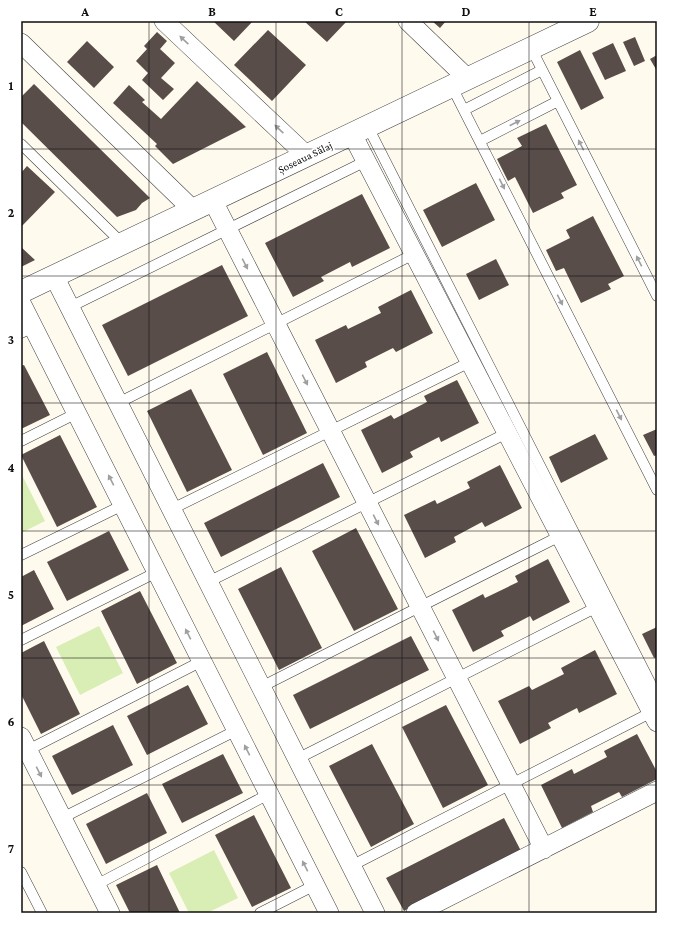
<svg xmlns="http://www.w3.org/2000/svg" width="678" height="934" font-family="'Crimson Pro',serif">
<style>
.park{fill:#d8eeb4}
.building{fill:#584d49}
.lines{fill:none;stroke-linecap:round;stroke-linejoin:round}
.service-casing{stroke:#414141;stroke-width:11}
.minor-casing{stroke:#414141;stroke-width:20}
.tertiary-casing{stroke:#414141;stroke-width:23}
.service{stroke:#fff;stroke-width:10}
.minor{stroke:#fff;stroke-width:19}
.tertiary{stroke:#fff;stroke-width:22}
.oneway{fill:#9f9f9f}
.grid{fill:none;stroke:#0e0e0e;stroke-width:1;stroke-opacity:0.55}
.labels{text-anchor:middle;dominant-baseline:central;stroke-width:4;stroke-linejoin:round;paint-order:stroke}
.street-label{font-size:11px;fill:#0e0e0e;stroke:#fff}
.neatline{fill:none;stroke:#0e0e0e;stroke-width:1.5}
.grid-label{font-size:13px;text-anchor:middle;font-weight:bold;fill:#0e0e0e}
</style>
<rect width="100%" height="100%" fill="#fffaee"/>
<!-- park -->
<path class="park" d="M21 473 45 521 21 533Z
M99 626 123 673 80 695 56 647Z
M214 850 238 898 207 913H189L169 873Z"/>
<!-- building -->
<path class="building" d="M213 21H253L234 41Z
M304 21H347L327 42Z
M432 21H446L440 28Z
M268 30 306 65 272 101 234 65Z
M157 32 167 41 160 49 175 63 161 78 174 89 163 100 142 80 148 73 136 61 147 49 144 46Z
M635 37 645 61 634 66 623 42Z
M87 41 114 67 94 88 67 62Z
M613 43 626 71 605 80 592 53Z
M580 50 604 98 581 110 557 62Z
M657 55V71L650 59Z
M197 81 246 127 173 164 155 146 157 144 113 103 129 85 145 100 142 102 161 119Z
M34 84 150 198 142 203 136 210 117 217 21 122V97Z
M546 124 577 185 561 193 564 198 533 213 515 177 508 181 497 159 522 146 517 138Z
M27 166 55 192 21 227V173Z
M476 183 495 220 442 247 423 210Z
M362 194 390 248 352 267 350 262 321 277 324 281 293 297 265 243Z
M593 216 624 276 608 284 611 289 581 303 564 268 556 271 546 250 570 238 566 230Z
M21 247 35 260 21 267Z
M496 259 509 285 479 300 466 274Z
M222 265 248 316 128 376 102 325Z
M411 290 433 333 396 352 393 348 365 362 367 367 336 383 315 340 346 325 348 329 381 313 378 307Z
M267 352 307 433 263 455 223 374Z
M24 365 50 415 21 429V366Z
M457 380 479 423 441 442 439 437 410 452 413 457 382 473 361 430 391 415 394 419 427 402 424 396Z
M191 389 232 470 187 492 147 411Z
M657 429V455L654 456 643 435Z
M595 434 608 459 561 483 549 457Z
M60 435 97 507 57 527 21 455Z
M323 463 340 497 221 557 204 523Z
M500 465 522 508 485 527 482 522 454 537 456 542 425 558 404 515 435 500 437 504 470 488 467 482Z
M356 528 398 609 354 631 312 551Z
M109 531 129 570 67 601 47 562Z
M548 559 570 602 533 621 530 616 501 631 504 636 473 652 452 610 483 594 485 598 518 582 515 576Z
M281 567 322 648 279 670 238 589Z
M34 570 54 609 21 626V577Z
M140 591 177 663 137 684 101 611Z
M657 627V657L654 658 642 634Z
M411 636 429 670 310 729 293 695Z
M44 641 80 714 41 734 21 694V653Z
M595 650 617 694 579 713 577 708 548 723 551 728 520 744 498 701 529 686 532 690 564 674 561 668Z
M188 685 208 724 147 755 127 716Z
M446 705 488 785 443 808 402 727Z
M113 725 133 765 72 795 52 756Z
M637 734 657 772V779L622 797 619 792 591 806 593 812 562 828 541 785 572 769 574 774 607 757 604 751Z
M372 744 414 824 371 847 329 766Z
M223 754 243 793 182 823 162 784Z
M147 793 167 833 106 864 86 824Z
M254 815 291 888 252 907 215 835Z
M504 818 521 851 404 911 386 878Z
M157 865 180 913H130L116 885Z"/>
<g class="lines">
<defs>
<path id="service" d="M531 48 657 296
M452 87 657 490
M464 110 542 70
M368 127 657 696
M480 141 558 101
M21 144 123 244
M70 307 366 161
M21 333 33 327
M118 403 414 254
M21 441 77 413
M172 509 470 362
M21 555 123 505
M208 582 507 433
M21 640 157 572
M261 687 560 536
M28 750 202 661
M297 759 597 607
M62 818 237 730
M351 866 652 712
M21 872 42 913
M96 885 269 794
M260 913 315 885"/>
<path id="minor" d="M164 21 307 156
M408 21 468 79
M21 43 193 210
M352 134 657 722
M213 201 544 849
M54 276 375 913
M21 303 329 913
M21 737 110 913
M416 913 657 791"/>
<path id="tertiary" d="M21 292 588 21"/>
</defs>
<!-- service casing -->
<use href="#service" class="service-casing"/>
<!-- minor casing -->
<use href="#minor" class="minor-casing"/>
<!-- tertiary casing -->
<use href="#tertiary" class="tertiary-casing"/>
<!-- service -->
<use href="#service" class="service"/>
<!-- minor -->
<use href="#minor" class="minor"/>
<!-- tertiary -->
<use href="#tertiary" class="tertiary"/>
</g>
<!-- one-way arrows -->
<defs><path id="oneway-solid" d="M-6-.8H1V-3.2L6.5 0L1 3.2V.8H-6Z"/></defs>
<g class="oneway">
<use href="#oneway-solid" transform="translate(184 40) rotate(-137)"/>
<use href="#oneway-solid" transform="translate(515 123) rotate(-27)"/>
<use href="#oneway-solid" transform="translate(279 129) rotate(-137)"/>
<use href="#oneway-solid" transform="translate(581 145) rotate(-117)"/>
<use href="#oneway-solid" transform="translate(502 184) rotate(63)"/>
<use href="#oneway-solid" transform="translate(639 261) rotate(-117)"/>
<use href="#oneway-solid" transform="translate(245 264) rotate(63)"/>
<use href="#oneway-solid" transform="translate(560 300) rotate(63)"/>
<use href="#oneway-solid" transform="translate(305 380) rotate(63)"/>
<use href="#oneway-solid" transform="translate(619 415) rotate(63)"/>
<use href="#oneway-solid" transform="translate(111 480) rotate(-117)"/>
<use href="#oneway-solid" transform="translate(376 520) rotate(63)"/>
<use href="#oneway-solid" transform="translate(188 634) rotate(-117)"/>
<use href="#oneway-solid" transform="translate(436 636) rotate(63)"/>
<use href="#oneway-solid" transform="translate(247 750) rotate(-117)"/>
<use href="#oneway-solid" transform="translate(39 772) rotate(63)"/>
<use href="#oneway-solid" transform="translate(305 866) rotate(-117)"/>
</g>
<!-- grid -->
<path class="grid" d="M149 21V913M276 21V913M402 21V913M529 21V913M21 149H657M21 276H657M21 403H657M21 531H657M21 658H657M21 785H657"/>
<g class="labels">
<!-- street labels -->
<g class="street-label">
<text transform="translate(305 157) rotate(-26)">Șoseaua Sălaj</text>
</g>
</g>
<!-- border -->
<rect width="678" height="934" fill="none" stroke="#ffffff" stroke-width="44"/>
<rect x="22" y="22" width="634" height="890" class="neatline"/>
<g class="grid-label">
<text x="85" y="16">A</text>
<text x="212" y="16">B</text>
<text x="339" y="16">C</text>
<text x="466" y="16">D</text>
<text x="593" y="16">E</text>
<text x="11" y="90">1</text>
<text x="11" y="217">2</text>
<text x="11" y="344">3</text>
<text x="11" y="472">4</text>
<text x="11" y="599">5</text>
<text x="11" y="726">6</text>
<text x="11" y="853">7</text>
</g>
</svg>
